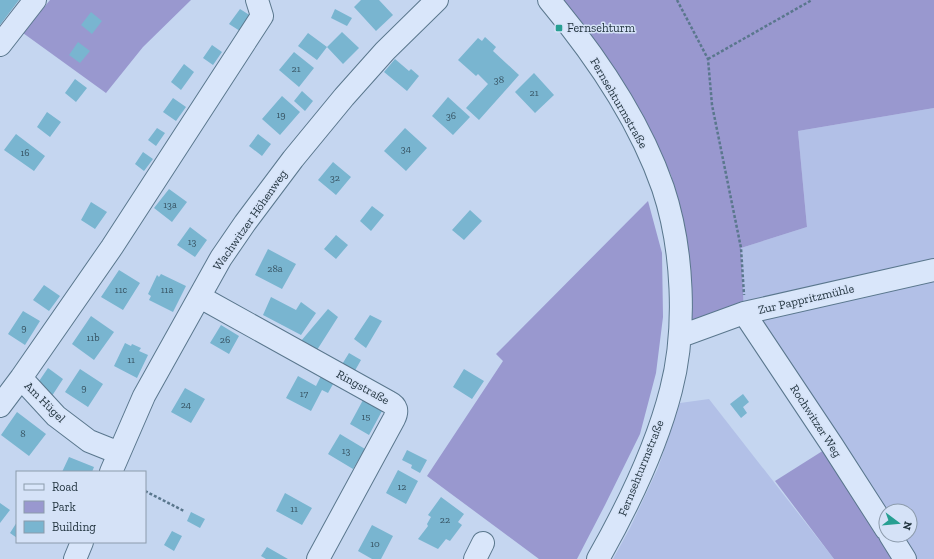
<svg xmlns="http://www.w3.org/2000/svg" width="934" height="559" font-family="'Zilla Slab',serif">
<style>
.farmland{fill:#b2c0e7}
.green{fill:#9998cf}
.building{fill:#79b5d0}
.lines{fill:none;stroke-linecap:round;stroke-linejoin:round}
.minor-casing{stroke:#5a778d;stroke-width:24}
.path{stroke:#5a778d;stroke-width:2.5;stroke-dasharray:3 2;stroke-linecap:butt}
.minor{stroke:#d9e6fa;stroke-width:22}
.poi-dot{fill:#279f92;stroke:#d5e2f7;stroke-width:1.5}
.labels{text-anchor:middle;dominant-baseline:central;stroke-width:3;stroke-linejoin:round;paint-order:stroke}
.number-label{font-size:10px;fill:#365261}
.poi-label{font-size:12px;fill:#1f313c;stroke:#d5e2f7;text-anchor:start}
.street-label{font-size:12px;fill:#1f313c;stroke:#d5e2f7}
</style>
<rect width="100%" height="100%" fill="#c5d6f0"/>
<!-- farmland -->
<path class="farmland" d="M934 108V559H905L890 535H910V511H886L744 313 741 248 807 227 798 131Z
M709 399 834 559H613L630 528 658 468 680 403Z"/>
<!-- green -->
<path class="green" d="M50 0H191L143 47 106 93 23 33Z
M561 0H934V108L798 131 807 227 741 248 744 313 690 327 691 284 684 227 671 175 651 136Z
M648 201 662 253 663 317 656 373 640 434 605 505 577 559H539L427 476 503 361 496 354Z
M832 445 905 559H834L775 481Z"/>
<!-- building -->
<path class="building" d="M0 0H19L0 25Z
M361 0H379L393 15 376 31 354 7Z
M240 9 251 16 240 31 229 24Z
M335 9 352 18 347 26 331 18Z
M91 12 102 21 92 34 81 25Z
M342 32 359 48 343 64 327 47Z
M308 33 327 47 317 60 298 46Z
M485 37 496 47 493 51 519 75 479 120 466 108 488 84 478 74 476 76 458 60 478 38 482 41Z
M78 42 90 51 80 63 69 55Z
M212 45 222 52 213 65 203 58Z
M294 52 314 68 299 87 279 70Z
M395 59 409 71 411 69 419 76 407 91 384 72Z
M184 64 194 72 181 90 171 82Z
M534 73 554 95 535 113 515 92Z
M75 79 87 88 76 102 65 93Z
M302 91 313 101 305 111 294 101Z
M282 96 300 112 280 135 262 119Z
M448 97 470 117 453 135 432 116Z
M173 98 186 107 176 121 163 112Z
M47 112 61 122 50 137 37 127Z
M157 128 165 133 156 146 148 140Z
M405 128 427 148 406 171 384 151Z
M16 134 45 156 34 171 4 150Z
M258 134 271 144 262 156 249 146Z
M143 152 153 159 144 171 135 164Z
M333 162 351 177 336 195 318 180Z
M169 189 187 202 172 222 154 208Z
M91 202 107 212 95 229 81 220Z
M372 206 384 215 371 231 360 221Z
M470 210 482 221 464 240 452 230Z
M190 227 207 240 195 257 177 245Z
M336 235 348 245 336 259 324 249Z
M268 249 296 264 282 289 255 275Z
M119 270 140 283 123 310 101 297Z
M161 274 186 286 173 312 149 300 151 296 148 294 157 275 159 277Z
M44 285 60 296 49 311 33 300Z
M271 297 296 310 301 302 316 313 301 335 263 315Z
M328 309 338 317 317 350 301 341Z
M23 311 40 321 25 345 8 334Z
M370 315 382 321 366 348 354 339Z
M91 316 114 332 94 360 72 344Z
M221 325 239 336 229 354 210 343Z
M125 343 131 346 132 344 141 348 139 351 148 355 137 378 114 366Z
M349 353 361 360 353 374 341 366Z
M48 368 63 379 48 402 35 387Z
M80 369 103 384 88 407 65 392Z
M464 369 484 381 472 399 453 387Z
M324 370 337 377 328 393 322 390 311 411 286 398 298 376 316 386Z
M185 388 205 399 191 423 171 412Z
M743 394 749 402 743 407 747 413 741 418 730 404Z
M363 400 382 411 369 435 350 424Z
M17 412 46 434 29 456 1 435Z
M340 434 365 449 353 469 328 454Z
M407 450 427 460 420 473 411 468 412 465 402 460Z
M69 457 94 467 92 472H62Z
M398 470 418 481 406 504 386 493Z
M285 493 312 508 302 525 276 511Z
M441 497 464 514 458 522 462 525 450 541 446 539 438 549 418 539 428 526 427 524 431 517 428 515Z
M0 503 10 510 0 523Z
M191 512 205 519 200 528 187 521Z
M17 522V538L10 533Z
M372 525 393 536 381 559H372L358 551Z
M172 531 182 536 174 551 164 545Z
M267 547 288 559H266L261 556Z"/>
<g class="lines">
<defs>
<path id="minor" d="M549 0C595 55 639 119 663 188 683 248 687 329 671 390 656 449 628 506 598 559
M0 45 35 0
M200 297 389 402C397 406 398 411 394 419L318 559
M744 313 832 445 886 529
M681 336 744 313 934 270
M21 378 56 416 89 441 119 453
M0 406 21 378 112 247 262 16 257 0
M111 472 144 396 221 258 245 223 293 159 344 97 385 51 437 0
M890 535 905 559
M75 559 82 542
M475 559 483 543"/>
</defs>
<!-- minor casing -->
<use href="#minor" class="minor-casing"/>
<!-- path -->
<path class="path" d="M677 0 708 59 712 105 741 248 744 295
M708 59 812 0
M145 491 184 511"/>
<!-- minor -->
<use href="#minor" class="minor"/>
</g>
<!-- markers -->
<rect class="poi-dot" x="555" y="24" width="8" height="8" rx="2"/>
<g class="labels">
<!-- number labels -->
<g class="number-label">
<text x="296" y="69">21</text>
<text x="499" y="80">38</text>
<text x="534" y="93">21</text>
<text x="281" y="115">19</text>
<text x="451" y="116">36</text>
<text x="406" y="149">34</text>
<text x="25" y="153">16</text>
<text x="335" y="178">32</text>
<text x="170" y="205">13a</text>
<text x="192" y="242">13</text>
<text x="275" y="269">28a</text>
<text x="121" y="290">11c</text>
<text x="167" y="290">11a</text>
<text x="24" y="328">9</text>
<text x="93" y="338">11b</text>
<text x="225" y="340">26</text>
<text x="131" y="360">11</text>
<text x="84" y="388">9</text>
<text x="304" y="394">17</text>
<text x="186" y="405">24</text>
<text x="366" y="417">15</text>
<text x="23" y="434">8</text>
<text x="346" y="451">13</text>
<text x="402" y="487">12</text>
<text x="294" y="509">11</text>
<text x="445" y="520">22</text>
<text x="375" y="544">10</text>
</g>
<!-- poi labels -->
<g class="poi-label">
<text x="567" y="28">Fernsehturm</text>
</g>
<!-- street labels -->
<g class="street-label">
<text transform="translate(619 103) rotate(60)">Fernsehturmstraße</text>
<text transform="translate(250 220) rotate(-55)">Wachwitzer Höhenweg</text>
<text transform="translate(806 299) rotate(-13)">Zur Pappritzmühle</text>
<text transform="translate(363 387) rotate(29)">Ringstraße</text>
<text transform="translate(45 402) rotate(45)">Am Hügel</text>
<text transform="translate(816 421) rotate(57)">Rochwitzer Weg</text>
<text transform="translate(641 468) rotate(-68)">Fernsehturmstraße</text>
</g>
</g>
<!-- legend -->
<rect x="16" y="471" width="130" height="72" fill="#d5e2f7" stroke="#8c9bac"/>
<rect x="24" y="484" width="20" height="6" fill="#d9e6fa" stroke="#8c9bac"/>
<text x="52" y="491" font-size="12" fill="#1f313c">Road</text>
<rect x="24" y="501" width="20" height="12" fill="#9998cf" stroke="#8c9bac"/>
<text x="52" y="511" font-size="12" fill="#1f313c">Park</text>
<rect x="24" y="521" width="20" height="12" fill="#79b5d0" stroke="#8c9bac"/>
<text x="52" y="531" font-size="12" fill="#1f313c">Building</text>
<!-- north arrow -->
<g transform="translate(898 523) rotate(106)"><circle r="19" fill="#d5e2f7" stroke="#8c9bac"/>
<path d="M0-3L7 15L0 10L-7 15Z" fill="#279f92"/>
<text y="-6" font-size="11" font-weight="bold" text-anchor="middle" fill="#1f313c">N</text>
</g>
</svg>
